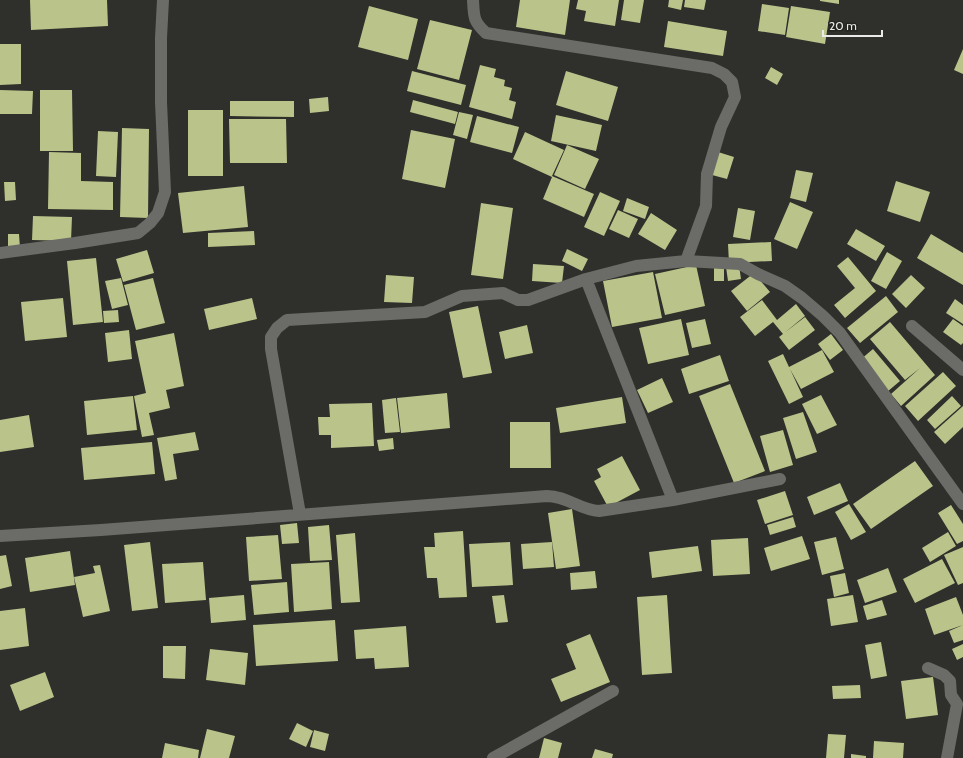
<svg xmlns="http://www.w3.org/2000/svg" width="963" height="758" font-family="Cabin,sans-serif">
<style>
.building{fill:#bac389}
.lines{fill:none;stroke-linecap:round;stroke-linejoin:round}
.street{stroke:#6b6b67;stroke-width:12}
</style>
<rect width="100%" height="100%" fill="#2f2f2c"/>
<!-- building -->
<path class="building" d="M30 0H107L108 26 31 30Z
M520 0H570L565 35 516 27Z
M578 0H619L615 26 584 21 586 11 576 9Z
M624 0H644L640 23 621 20Z
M669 0H683L681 10 668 7Z
M685 0H706L704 10 684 7Z
M820 0H839V4L820 1Z
M762 4 789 8 785 35 758 31Z
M369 6 418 19 408 60 358 47Z
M791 6 830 12 825 44 786 37Z
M430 20 472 30 459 80 417 69Z
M668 21 727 31 723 56 664 47Z
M0 44H21V84L0 85Z
M963 49V74L954 70Z
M480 65 496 69 494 77 505 80 504 86 512 88 509 100 516 102 512 119 469 107Z
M771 67 783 74 777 85 765 78Z
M412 71 466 85 461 105 407 91Z
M566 71 618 87 608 121 556 105Z
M0 90 33 91 32 114H0Z
M40 90H72L73 151H40Z
M328 97 329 111 310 113 309 99Z
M413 100 458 112 455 124 410 112Z
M230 101H294V117L230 116Z
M188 110H223V176H188Z
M459 112 473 115 467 139 453 135Z
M556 115 602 125 596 151 551 141Z
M477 116 519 127 512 153 470 142Z
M229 119H286L287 163H230Z
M122 128 149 129 148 218 120 217Z
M411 130 455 139 445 188 402 179Z
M98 131 118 132 116 177 96 176Z
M525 132 564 150 552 176 594 194 584 217 543 199 552 177 513 159Z
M567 145 599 159 585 189 554 175Z
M49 152 81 153V181L113 182V210L48 209Z
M718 152 734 157 727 179 712 175Z
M796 170 813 173 806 202 790 198Z
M896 181 930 192 920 222 887 211Z
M4 182H15L16 200 5 201Z
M244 186 248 227 183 233 178 193Z
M600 192 620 201 604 236 584 227Z
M627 198 649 207 645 219 623 211Z
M790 202 813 212 797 249 774 239Z
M481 203 513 208 503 279 471 275Z
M738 208 755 211 750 240 733 237Z
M618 210 638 219 629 238 609 229Z
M651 213 677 230 665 250 638 234Z
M33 216 72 217 71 241 32 240Z
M856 229 885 246 876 261 847 244Z
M254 231 255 245 208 247V233Z
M8 234H19L20 248 8 249Z
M931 234 963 253V285L917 258Z
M771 242 772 261 729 263 728 244Z
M567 249 588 259 582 271 562 261Z
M147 250 154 273 123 282 116 259Z
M887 252 902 261 886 289 871 281Z
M848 257 876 291 845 318 834 305 855 288 837 266Z
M96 258 103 322 73 325 67 261Z
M533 264 564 266 562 283 532 281Z
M696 265 705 306 665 315 655 274Z
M714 265H724V281H714Z
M739 265 741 279 728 281 726 267Z
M653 272 662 318 612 327 603 281Z
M754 273 770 292 747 311 731 291Z
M386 275 414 277 412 303 384 302Z
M911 275 925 288 906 308 892 294Z
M121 278 128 305 112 309 105 281Z
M153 278 165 323 136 330 124 285Z
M886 296 898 312 860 343 847 328Z
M63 298 67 337 25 341 21 302Z
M252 298 257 319 209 330 204 309Z
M955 299 963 305V324L946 313Z
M762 300 777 320 796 304 805 316 783 334 773 322 755 336 740 317Z
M478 306 492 373 463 378 449 312Z
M118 310 119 322 104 323 103 311Z
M805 317 815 330 789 350 779 337Z
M681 319 689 355 648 364 639 328Z
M705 319 711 344 692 348 686 323Z
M953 319 963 326V343L961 345 943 332Z
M890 322 935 375 901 406 891 394 920 368 905 380 870 339Z
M527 325 533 353 505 359 499 332Z
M129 330 132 359 108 362 105 333Z
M174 333 184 386 166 390 170 408 149 413 154 435 142 437 134 396 146 393 135 341Z
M831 334 843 350 830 360 818 344Z
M873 349 900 381 887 392 860 360Z
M822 350 834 372 801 389 790 369 803 397 789 404 768 361 783 354 789 367Z
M720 355 729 381 689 394 681 369Z
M943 372 956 386 918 421 905 406Z
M662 378 673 402 648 413 637 390Z
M730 384 765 471 734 483 699 396Z
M447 393 450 428 401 433 397 398Z
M821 395 837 425 817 434 802 404Z
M133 396 137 430 87 435 84 401Z
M952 396 961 406 935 429 927 420Z
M622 397 626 423 560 433 556 408Z
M396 398 400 432 385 433 382 400Z
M372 403 374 446 331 448V435H319L318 417H330L329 404Z
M963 406V427L945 444 934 432Z
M803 412 817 452 796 459 783 418Z
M29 415 34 447 0 452V420Z
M510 422H550L551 468H510Z
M783 430 793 465 770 472 760 436Z
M195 432 199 450 173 454 177 479 165 481 157 438Z
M393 438 394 449 379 451 377 440Z
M152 442 155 474 84 480 81 448Z
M622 456 640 490 608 507 594 481 601 477 597 469Z
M915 461 933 486 871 529 853 504Z
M840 483 848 501 814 515 807 497Z
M785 491 793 515 765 524 757 500Z
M849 504 866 532 851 540 835 512Z
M951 505 963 524V541L957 544 938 513Z
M572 509 580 566 556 569 548 513Z
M793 517 796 527 770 535 767 525Z
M297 523 299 543 282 544 280 525Z
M329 525 332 560 310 561 308 527Z
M463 531 467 597 439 598 437 578H427L424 547H435L434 533Z
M948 532 956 546 930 562 922 548Z
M355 533 360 602 341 603 336 535Z
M278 535 282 579 249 581 246 537Z
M802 536 810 559 771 571 764 548Z
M836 537 844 569 822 575 814 542Z
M748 538 750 574 713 576 711 540Z
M150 542 158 608 132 611 124 545Z
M510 542 513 585 472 587 469 544Z
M552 542 554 567 523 569 521 544Z
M698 546 702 571 652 578 649 552Z
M963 547V583L958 585 944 555Z
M70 551 75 585 30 592 25 558Z
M6 555 12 586 0 589V556Z
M942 559 955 583 915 603 903 579Z
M203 562 206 600 165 603 162 564Z
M329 562 332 609 294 612 291 564Z
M100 565 110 611 83 617 74 577 95 573 93 566Z
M888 568 897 592 865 603 857 580Z
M595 571 597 588 571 590 570 573Z
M845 573 849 593 834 597 830 576Z
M287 582 289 612 254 615 251 585Z
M244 595 246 620 211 623 209 598Z
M504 595 508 622 496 623 492 596Z
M667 595 672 673 642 675 637 597Z
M853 595 858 622 831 626 827 599Z
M956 597 963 615V625L934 635 925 609Z
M882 600 887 615 867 620 863 606Z
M25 608 29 646 0 650V611Z
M335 620 338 661 256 666 253 625Z
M963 625V640L954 643 949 631Z
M406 626 409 667 375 669 374 658 356 659 354 630Z
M590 634 610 682 561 702 551 679 576 669 566 644Z
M881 642 887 676 871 679 865 645Z
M963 644V657L957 660 952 649Z
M163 646H186L185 679 163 678Z
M210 649 248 653 245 685 206 680Z
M45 672 54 697 20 711 10 685Z
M933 677 938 715 906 719 901 681Z
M860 685 861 698 833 699 832 686Z
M297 723 313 731 306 747 289 739Z
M207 729 235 736 229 758H200Z
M314 730 329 734 325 751 310 747Z
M828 734 846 735 844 758H826Z
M544 738 562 743 558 758H539Z
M874 741 904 743 903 758H873Z
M165 743 199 750 198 758H162Z
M595 749 613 754 612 758H592Z
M851 754 866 756V758H851Z"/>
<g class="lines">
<!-- street -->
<path class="street" d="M473 0C474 17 473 21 486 33L712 68 724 74 732 82 735 97 721 127 707 174 706 206 686 261
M0 253 75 243 138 233 150 223 158 213 165 192 161 102V38L163 0
M586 279 673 500
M912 326 963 370
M300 514 271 349V337L277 328 287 320 425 312 462 296 503 293 518 300H528L586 279 636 266 686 261 740 264 758 274 785 286 802 298 823 316 840 333 963 504
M0 536 101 530 547 496C567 496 580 510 599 511L673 500 780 479
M928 668 944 675 950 681 951 695 957 704 947 758
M493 758 613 691"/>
</g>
<!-- scale -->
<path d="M823 30v6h59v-6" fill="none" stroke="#eaebe8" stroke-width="2"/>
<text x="829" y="30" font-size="12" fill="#eaebe8" stroke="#252622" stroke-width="3" paint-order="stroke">20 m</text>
</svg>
